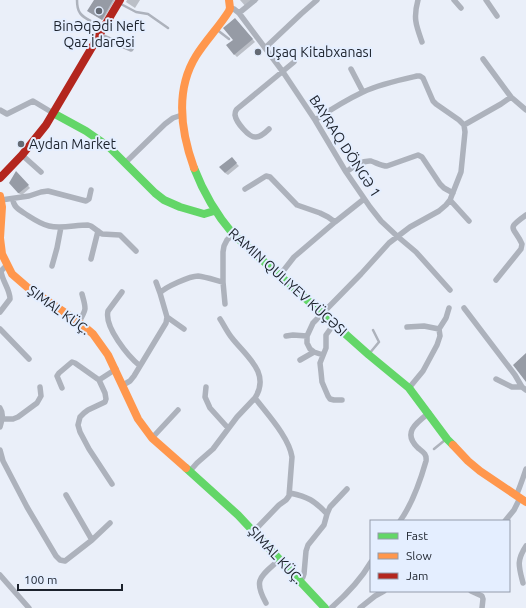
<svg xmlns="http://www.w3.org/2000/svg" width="526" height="608" font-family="Ubuntu,sans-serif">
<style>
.shadow{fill:#0003}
.building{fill:#969ba5}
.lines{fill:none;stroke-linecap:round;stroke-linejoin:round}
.lane{stroke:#adb2bc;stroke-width:2.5}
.street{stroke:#adb2bc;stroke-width:5.5}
.fast{stroke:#63d668;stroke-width:8}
.slow{stroke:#ff974d;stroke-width:8}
.jam{stroke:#b3261e;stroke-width:8}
.poi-dot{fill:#646a74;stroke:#e4eeff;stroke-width:1.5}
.labels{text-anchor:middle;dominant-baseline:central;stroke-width:4;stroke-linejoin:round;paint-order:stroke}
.poi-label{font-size:14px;fill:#1c222c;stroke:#e4eeff;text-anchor:start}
.street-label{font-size:14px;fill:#1c222c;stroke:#e4eeff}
</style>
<rect width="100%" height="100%" fill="#eaeff9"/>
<!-- shadow -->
<path class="shadow" d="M95 0H115L103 20 89 12Z
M127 0H140L135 8 126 2Z
M240 0H259L257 1 247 8Z
M238 22 255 42 237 57 234 54V40Z
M234 161 239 166 228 175 225 173Z
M16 172 30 188 22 195 18 193Z"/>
<!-- building -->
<path class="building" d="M94 0H113L102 20 87 11Z
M235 18 253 39 234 55 226 45 233 40 223 28Z
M232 157 237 163 225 173 219 167Z
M16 171 29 185 19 193H18L9 183Z
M526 353V382L513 365Z"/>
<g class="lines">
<!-- lane -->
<path class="lane" d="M77 0C77 4 77 9 80 13 83 18 96 24 102 27
M119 3 136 12 148 14 168 28
M216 29 229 39
M369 354 379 342 373 330
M434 449 445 440"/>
<!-- street -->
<path class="street" d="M418 0C413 18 416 25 422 42
M454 0 461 8
M486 0 497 16
M230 8 234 9 239 13 283 72 315 120 346 172 370 207 381 221 397 236 416 252 450 290
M239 13 255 0
M99 35 131 49
M265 48 301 14 317 0
M483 59 511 97 526 110
M351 69 363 92
M0 110 7 114 33 101 53 113
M315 120C330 110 346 100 363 92 380 84 399 80 417 76H420L423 78 433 101 436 104 459 120 464 125
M269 129C266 132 261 137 256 137 249 138 236 122 235 115 235 111 235 112 237 109L294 62
M22 155 41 172
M125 163 165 124 173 118 182 115
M346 172C353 167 362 160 371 161 377 163 381 166 387 166L418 155 422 157 440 184 444 188 453 193
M245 189 266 176 270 177 297 205 320 213 328 217 335 222
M13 199C13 206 18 209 24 213 32 218 40 224 49 226 61 229 75 225 88 225L91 226 102 234 120 235 136 251
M1 200 29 196 41 192 48 191 86 201 89 199 91 190
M450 200 469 221
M91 259 98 231
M52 266 57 248 61 227
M280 275 294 257 335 222 364 199
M496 280 521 249 522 244C514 226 505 230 526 215
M156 282 160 293
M122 292 108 311C104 327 128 356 140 366
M225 304 223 282V252L224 246 227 240 233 234
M464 308 515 375 522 387 526 390
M0 312 10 299C10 289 2 281 1 271L7 265
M167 317 184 329
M79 322C87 308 86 309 82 294
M334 324 326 335V348L320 363 321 372 322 382 328 396 330 399 334 400H342
M407 327 424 326 439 329
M0 329 29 359
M286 336 293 335 307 336
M323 355 314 352 310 349 307 343V336L313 323 361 274 389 243 410 227 439 211 446 205 450 200 461 172 465 132 464 125 501 104 511 97
M300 360 314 352
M496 379 512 387H522
M99 380 116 369
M123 385 130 381 134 376 166 323 167 317 160 293C165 287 190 276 198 276 206 277 215 280 223 282
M206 387 205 397 210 408 228 428
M62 388 57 376 59 373 72 362 75 363 99 380 105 393 106 399 105 402 88 410 84 413 80 417 78 425 80 432 89 449 112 484
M409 388 423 371 437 345 440 336 439 329 446 318 449 308
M0 408C4 414 2 420 0 427
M2 419H13L18 417 37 403 41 396 40 387
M152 438 178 410
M0 450 3 461 27 507 56 556 60 560 65 561 92 540 110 523
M189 472 197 463 213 449 237 417 255 398C271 373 246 356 232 338 227 332 224 325 220 319
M290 493C308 497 314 500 327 514
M66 495 92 540
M516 496C520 487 523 478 526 469
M400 521C413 503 420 482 426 461 427 454 423 452 418 448 402 433 416 423 429 413
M505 521 514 510 520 498
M254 531 279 505 286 500 289 496 292 457C289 437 267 414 255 398
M0 575 29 608
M300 581 303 577 304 574 306 551 308 545 324 525 327 514 330 507 347 489
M523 583C519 567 516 561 526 546
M471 591 482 596 483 599 482 608
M266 603C252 578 262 576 280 559
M331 608C346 595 361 579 371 562
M360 608 375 596 384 591"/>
<!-- fast -->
<path class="fast" d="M53 113 86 131 109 147 155 193 164 200 180 207 204 214 214 211
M194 168C204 194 215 213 233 234L369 355 409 388 447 439 453 445
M186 468 238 515 325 608"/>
<!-- slow -->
<path class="slow" d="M194 168C181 132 175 90 196 56 206 40 219 27 229 11L230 8 229 0
M0 196 2 207 0 238 2 254 12 274 27 287 79 322 93 334 108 355 138 419 152 438 186 468
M453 445 468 461 480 471 526 502"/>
<!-- jam -->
<path class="jam" d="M0 178 22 155 46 125 120 0"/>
</g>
<!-- markers -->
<g class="poi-dot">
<circle cx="99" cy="11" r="4"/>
<circle cx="258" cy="52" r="4"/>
<circle cx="21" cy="144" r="4"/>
</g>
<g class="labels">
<!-- poi labels -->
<g class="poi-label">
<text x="99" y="26" text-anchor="middle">Binəqədi Neft<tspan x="99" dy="16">Qaz İdarəsi</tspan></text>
<text x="266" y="52">Uşaq Kitabxanası</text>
<text x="29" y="144">Aydan Market</text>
</g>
<!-- street labels -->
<g class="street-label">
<text transform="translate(345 146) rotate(57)">BAYRAQ DÖNGƏ 1</text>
<text transform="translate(288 282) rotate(42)">RAMIN QULIYEV KÜÇƏSI</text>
<text transform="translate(59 310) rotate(36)">ŞIMAL KÜÇ.</text>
<text transform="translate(276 555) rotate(47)">ŞIMAL KÜÇ.</text>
</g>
</g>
<!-- legend -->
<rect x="370" y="520" width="140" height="72" fill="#e4eeff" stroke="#949cab"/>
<rect x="378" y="533" width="20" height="6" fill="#63d668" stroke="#949cab"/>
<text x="406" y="540" font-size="12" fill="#1c222c">Fast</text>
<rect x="378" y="553" width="20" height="6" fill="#ff974d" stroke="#949cab"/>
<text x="406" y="560" font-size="12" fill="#1c222c">Slow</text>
<rect x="378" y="573" width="20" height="6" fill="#b3261e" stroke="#949cab"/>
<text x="406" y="580" font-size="12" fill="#1c222c">Jam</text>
<!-- scale -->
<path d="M18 584v6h104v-6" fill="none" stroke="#1c222c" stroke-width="2"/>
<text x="24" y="584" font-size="12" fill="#1c222c" stroke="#e4eeff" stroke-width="3" paint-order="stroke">100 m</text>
</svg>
